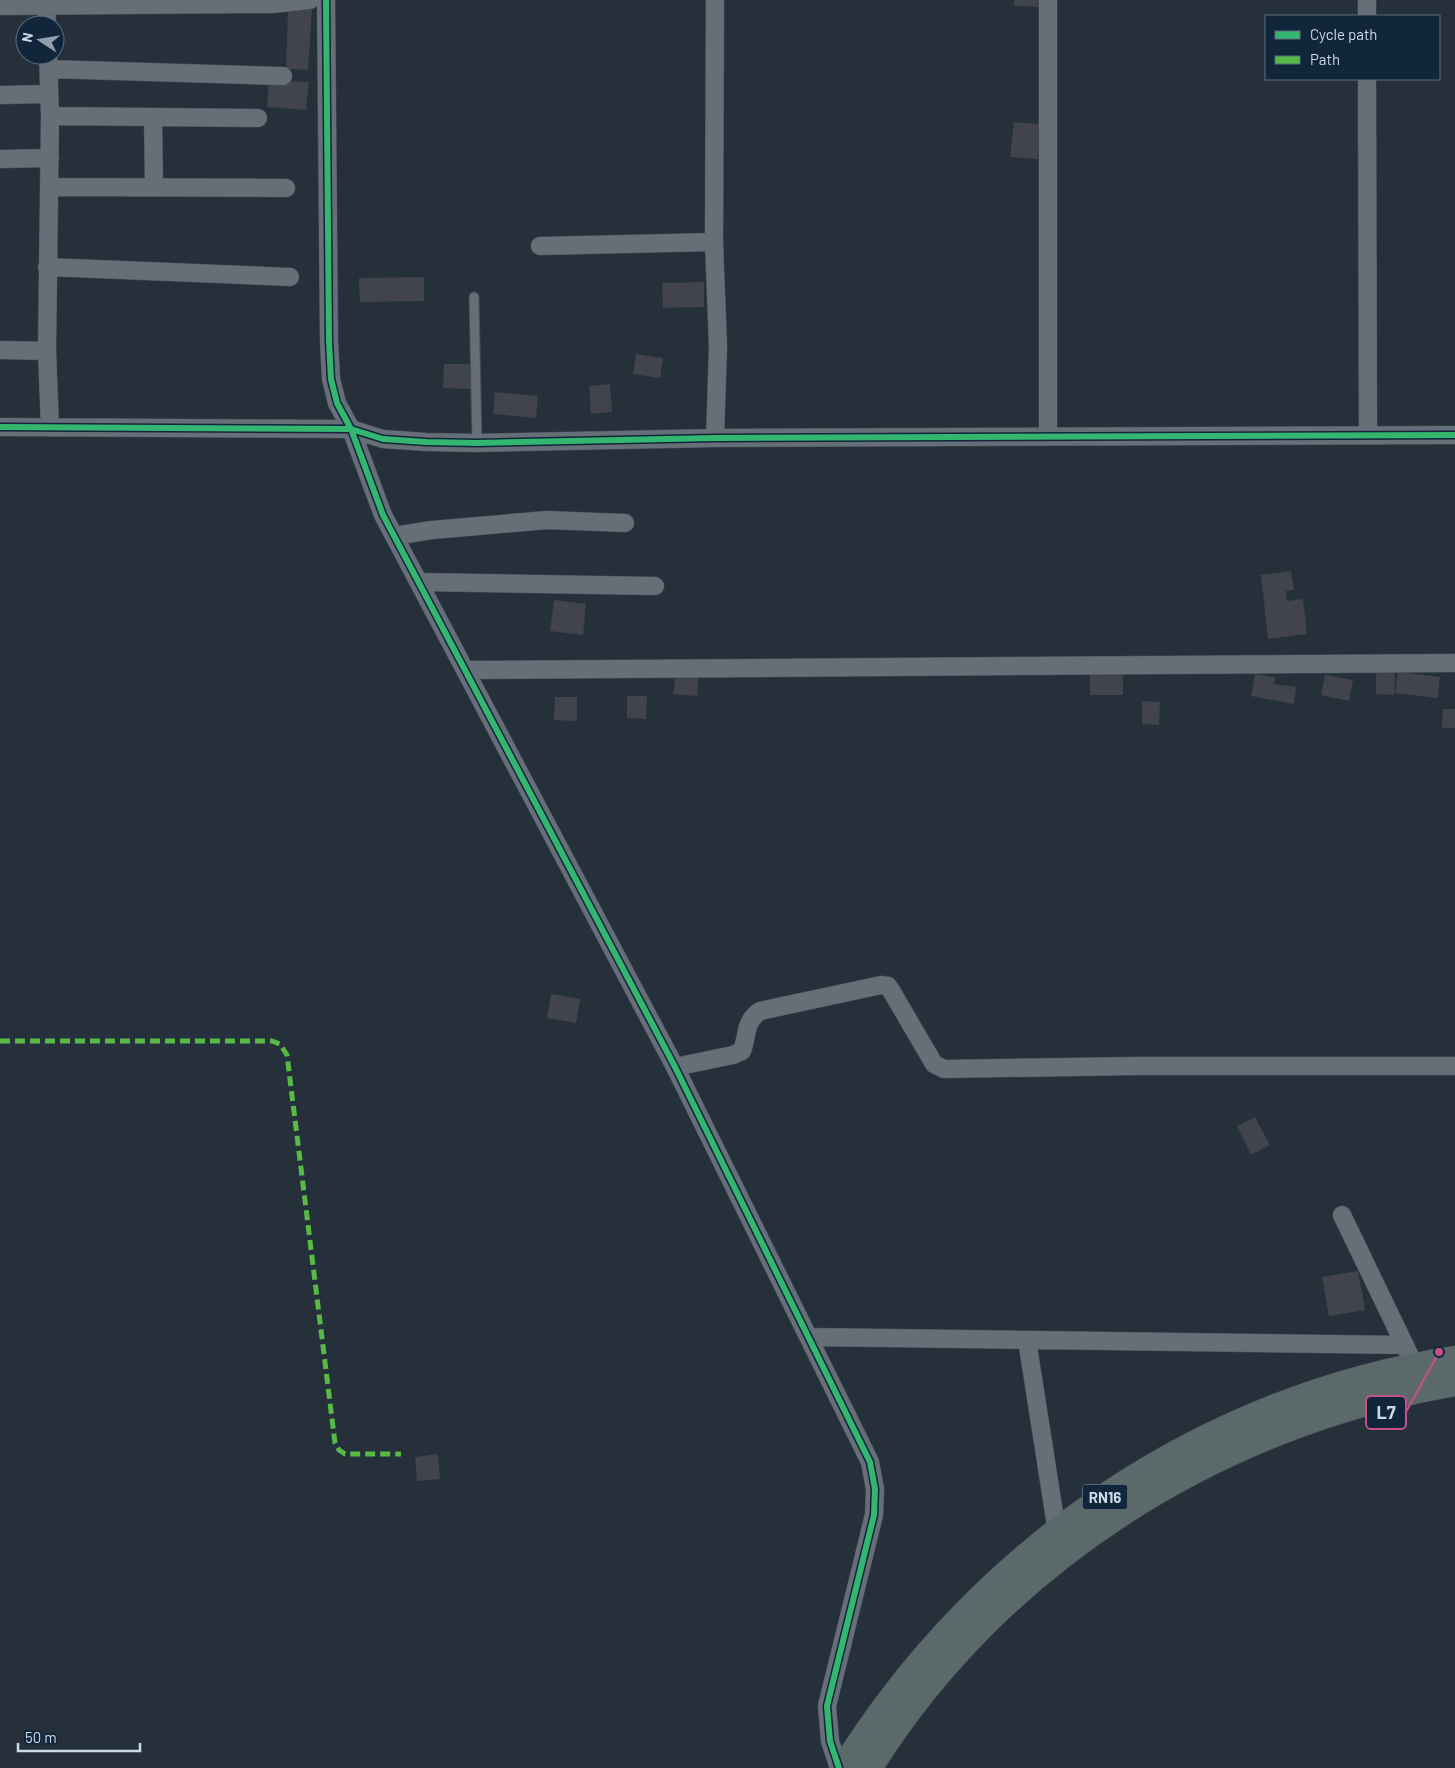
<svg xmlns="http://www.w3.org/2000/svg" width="1455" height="1768" font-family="Barlow,sans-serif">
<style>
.building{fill:#41434d}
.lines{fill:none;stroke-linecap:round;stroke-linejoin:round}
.lane-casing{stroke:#444e58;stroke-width:11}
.street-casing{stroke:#444e58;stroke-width:19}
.highway-casing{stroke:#444e58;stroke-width:29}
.lane{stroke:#666e77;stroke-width:9}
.street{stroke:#666e77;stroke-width:18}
.highway{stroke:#5c696a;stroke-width:28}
.quiet{stroke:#58b947;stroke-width:5;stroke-dasharray:10 5;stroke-linecap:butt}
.cycleway-casing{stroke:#11263a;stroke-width:9}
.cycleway{stroke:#33b770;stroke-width:6}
.labels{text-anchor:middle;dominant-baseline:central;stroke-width:5;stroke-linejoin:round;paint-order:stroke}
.shield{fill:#11263a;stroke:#94a3b2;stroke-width:1}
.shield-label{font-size:15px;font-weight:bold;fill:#ccd9e6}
.leader{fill:none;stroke:#c55285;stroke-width:2}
.callout-dot{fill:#c55285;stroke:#11263a;stroke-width:2}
.callout{fill:#11263a;stroke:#c55285;stroke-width:2}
.callout-label{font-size:18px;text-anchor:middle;font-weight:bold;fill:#ccd9e6}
</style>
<rect width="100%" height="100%" fill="#25303b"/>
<!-- building -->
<path class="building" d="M1014 0H1039V7L1014 6Z
M288 9 312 10 308 70 286 69Z
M269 80 309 82 306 110 267 107Z
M1014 122 1041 124 1038 159 1010 157Z
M424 277V301L360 302 359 278Z
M704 282V307L663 308 662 283Z
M636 354 663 358 660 378 633 374Z
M444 364H472V389L443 388Z
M610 384 612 412 591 414 589 386Z
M495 392 538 396 536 418 493 414Z
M1291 571 1294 590 1286 591 1287 601 1303 599 1307 634 1268 639 1261 575Z
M554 600 586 604 583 635 550 631Z
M1376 671H1395L1394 695 1376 694Z
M676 672 699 674 697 696 673 694Z
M1398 672 1440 677 1438 698 1395 693Z
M1090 673H1123V695H1090Z
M1255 674 1275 677 1274 684 1296 687 1294 704 1251 696Z
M1325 675 1353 680 1349 701 1321 695Z
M627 696H647L646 719 627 718Z
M555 697H577V721L554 720Z
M1142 701 1160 702 1159 725 1142 724Z
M1443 709H1455V728H1442Z
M551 994 580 999 576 1023 547 1018Z
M1255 1117 1270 1145 1251 1155 1237 1126Z
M1358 1271 1365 1310 1329 1316 1322 1277Z
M438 1454 440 1479 417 1481 415 1457Z"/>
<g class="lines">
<defs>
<path id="lane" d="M474 297 477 443"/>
<path id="street" d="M46 0 47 25
M326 0 329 341 331 379 337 403 351 429 383 515 675 1067 870 1462 875 1489 874 1515 827 1706 830 1741 839 1768
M1367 0V16
M0 6 273 4 310 0
M48 55 50 116 47 351 50 427
M49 69 283 76
M1367 79 1368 435
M0 95 48 94
M50 116 258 118
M153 117 154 187
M0 159 50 158
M49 187 286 188
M540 246 714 242
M47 267 290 277
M0 350 47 351
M0 427 351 429 383 439 426 442 477 443 715 438 1455 435
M1048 437V0
M715 438 718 346 714 242 715 0
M394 536 432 530 547 520 625 523
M420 582 655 586
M466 670 1455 663
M675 1067 733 1055 742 1051C748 1035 744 1022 760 1011L881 985 888 986 892 992 934 1064 944 1069 1136 1066H1455
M1342 1215 1409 1354
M809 1337 1405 1345
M1027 1340 1057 1532"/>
<path id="highway" d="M845 1768C979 1552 1203 1398 1455 1360
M868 1768C996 1562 1217 1422 1455 1382"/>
</defs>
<!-- lane casing -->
<use href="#lane" class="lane-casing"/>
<!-- street casing -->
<use href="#street" class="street-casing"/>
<!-- highway casing -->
<use href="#highway" class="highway-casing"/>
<!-- lane -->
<use href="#lane" class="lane"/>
<!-- street -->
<use href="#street" class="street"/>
<!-- highway -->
<use href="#highway" class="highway"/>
<!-- quiet -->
<path class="quiet" d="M0 1041H272L280 1044 287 1055 335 1443 339 1450 345 1454H401"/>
<defs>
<path id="cycleway" d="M326 0 329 341 331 379 337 403 351 429 383 515 675 1067 870 1462 875 1489 874 1515 827 1706 830 1741 839 1768
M0 427 351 429 383 439 426 442 477 443 715 438 1455 435"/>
</defs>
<!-- cycleway casing -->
<use href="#cycleway" class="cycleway-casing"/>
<!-- cycleway -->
<use href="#cycleway" class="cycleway"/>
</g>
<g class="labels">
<!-- shield labels -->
<rect class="shield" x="1082.5" y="1484.5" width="45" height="25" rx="4"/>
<g class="shield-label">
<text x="1105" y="1497">RN16</text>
</g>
</g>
<!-- callouts -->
<path class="leader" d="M1439 1352L1406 1412"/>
<circle class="callout-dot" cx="1439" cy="1352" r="5"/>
<rect class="callout" x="1366" y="1396" width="40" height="33" rx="5"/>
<g class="callout-label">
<text x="1386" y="1419">L7</text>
</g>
<!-- legend -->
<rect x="1265" y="15" width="175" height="65" fill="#11263a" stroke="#5c6e7f"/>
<rect x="1275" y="31" width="25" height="8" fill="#33b770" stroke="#5c6e7f"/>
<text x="1310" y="40" font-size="15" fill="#ccd9e6">Cycle path</text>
<rect x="1275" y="56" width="25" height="8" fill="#58b947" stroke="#5c6e7f"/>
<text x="1310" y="65" font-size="15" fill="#ccd9e6">Path</text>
<!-- north arrow -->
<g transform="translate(40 40) rotate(282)"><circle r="24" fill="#11263a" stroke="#5c6e7f"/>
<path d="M0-4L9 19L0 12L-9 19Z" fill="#929eaa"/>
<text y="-8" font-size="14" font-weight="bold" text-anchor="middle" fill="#ccd9e6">N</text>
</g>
<!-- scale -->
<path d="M18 1743v8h122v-8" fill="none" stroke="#ccd9e6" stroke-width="2.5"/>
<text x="25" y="1743" font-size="15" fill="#ccd9e6" stroke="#11263a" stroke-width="4" paint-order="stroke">50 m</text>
</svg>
